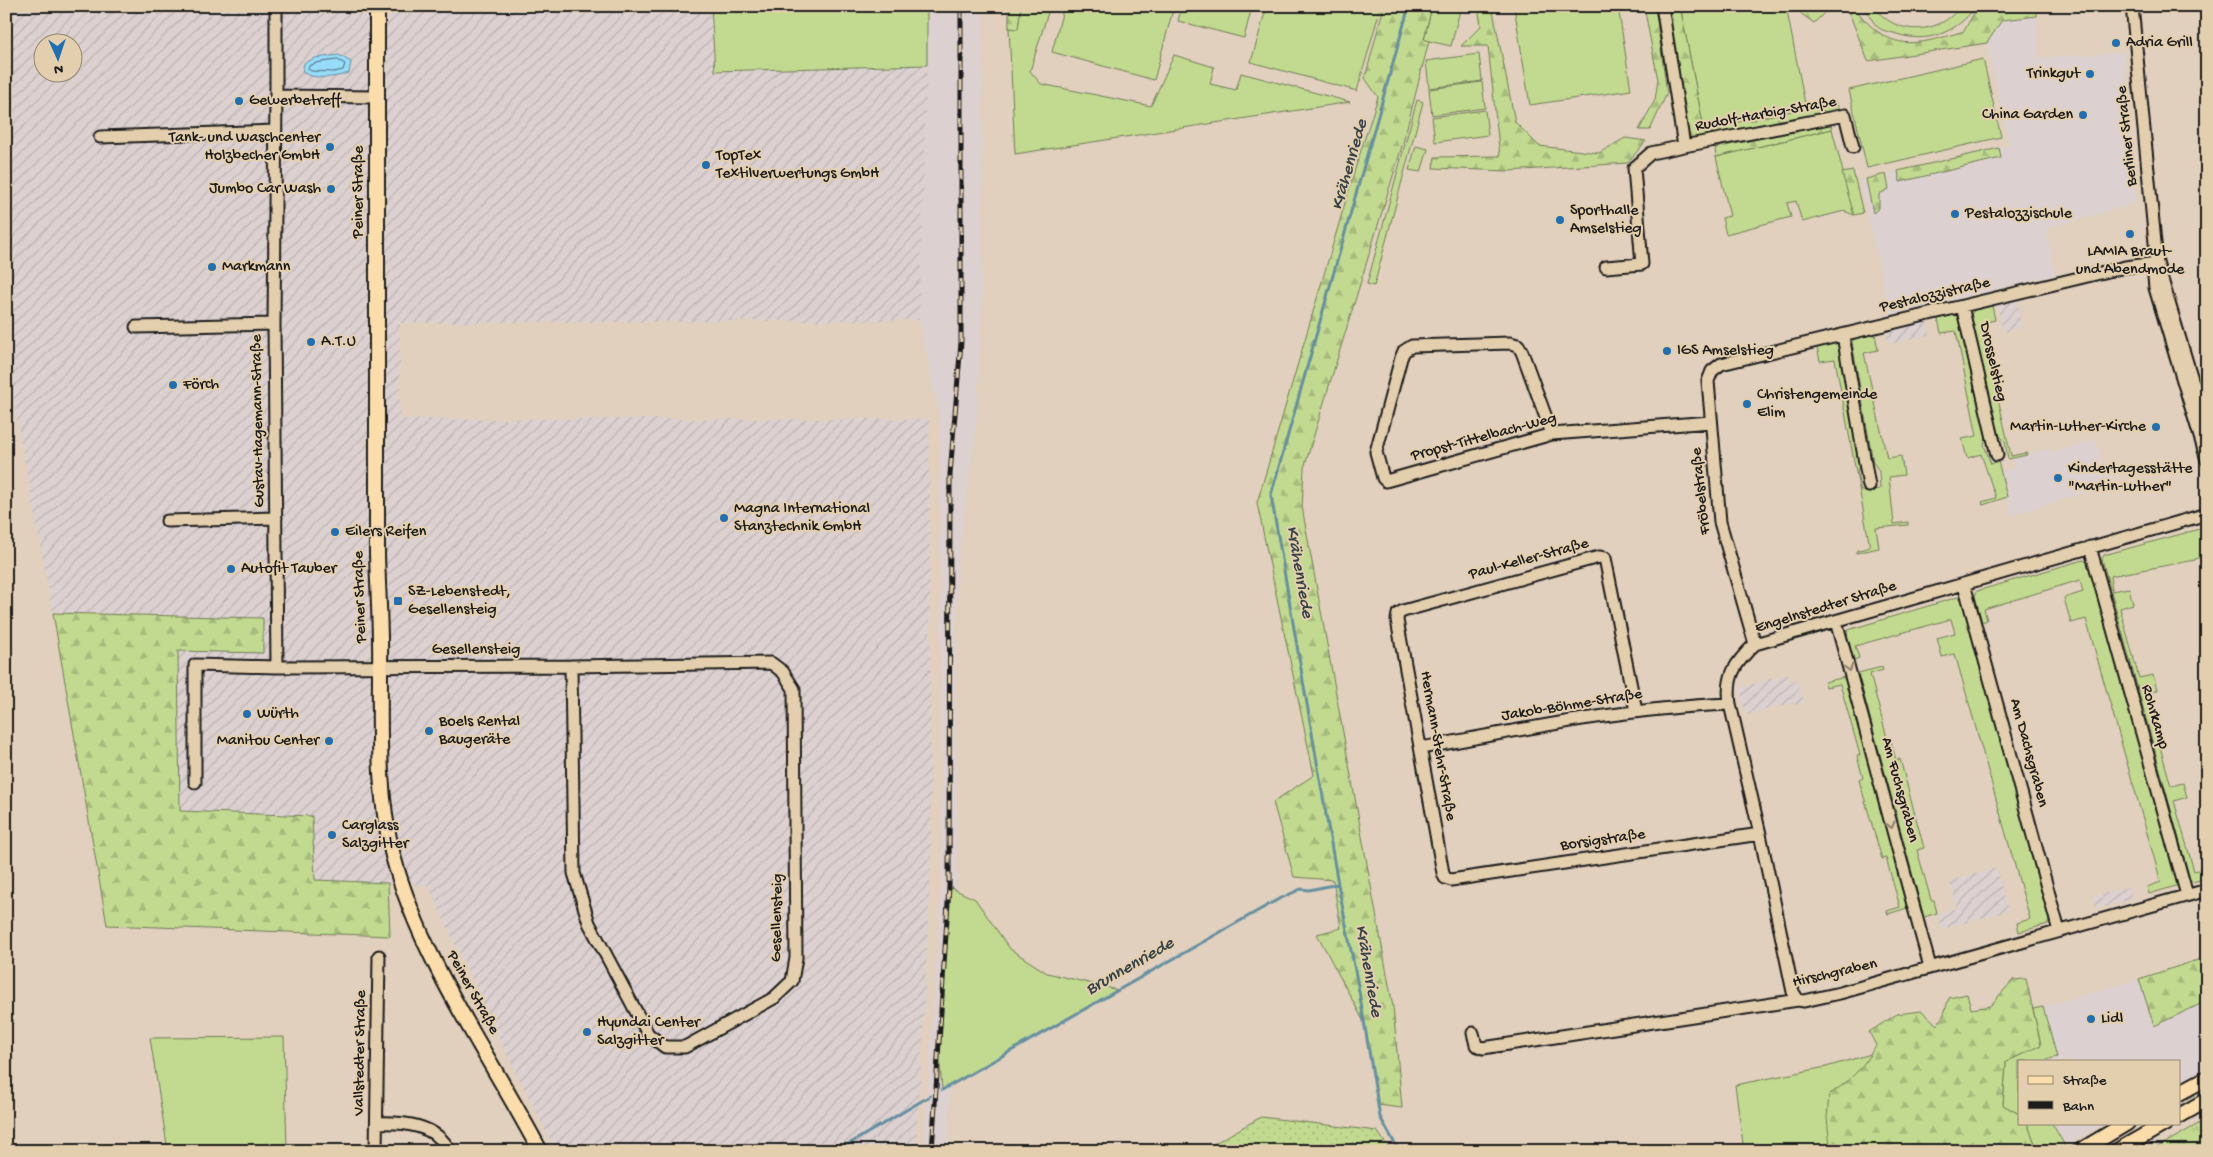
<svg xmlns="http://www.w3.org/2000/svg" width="2213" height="1157" font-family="'Gochi Hand',sans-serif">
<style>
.built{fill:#dcd1d0}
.industrial{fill:url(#industrial-furrows);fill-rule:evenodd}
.grass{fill:#c2da90;stroke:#6f7b56}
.forest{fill:url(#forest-firs);stroke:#6f7b56}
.park{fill:url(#park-tufts);stroke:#6f7b56}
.garden{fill:url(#garden-dots);stroke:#6f7b56}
.water{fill:#97dcf9;stroke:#668fa1}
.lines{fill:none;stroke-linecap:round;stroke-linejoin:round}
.shore{stroke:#4d6974;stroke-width:1}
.stream{stroke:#668fa1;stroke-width:3}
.minor-casing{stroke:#1c1c1c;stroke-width:15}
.major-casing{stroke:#1c1c1c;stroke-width:18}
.minor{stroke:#e3cfad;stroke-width:11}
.major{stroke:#fbddab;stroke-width:14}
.rail-casing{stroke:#1c1c1c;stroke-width:5}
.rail{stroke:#e3cfad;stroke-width:3;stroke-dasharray:9;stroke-linecap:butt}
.oneway{stroke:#897e6c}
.poi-dot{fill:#1f6fb2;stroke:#e3cfad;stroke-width:2}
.labels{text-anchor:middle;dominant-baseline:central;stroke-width:4;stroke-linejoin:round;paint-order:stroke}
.poi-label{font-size:16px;fill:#1c1c1c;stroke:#e3cfad;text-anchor:start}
.street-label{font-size:16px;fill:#1c1c1c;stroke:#e3cfad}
.water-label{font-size:18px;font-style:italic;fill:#354248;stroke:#e3cfad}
</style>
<defs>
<pattern id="industrial-furrows" width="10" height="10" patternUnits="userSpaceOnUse" patternTransform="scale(1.25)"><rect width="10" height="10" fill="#dcd1d0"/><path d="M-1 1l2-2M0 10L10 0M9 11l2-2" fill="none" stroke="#bcb3b2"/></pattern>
<pattern id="forest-firs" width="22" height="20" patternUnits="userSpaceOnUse" patternTransform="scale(1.25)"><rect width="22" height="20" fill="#c2da90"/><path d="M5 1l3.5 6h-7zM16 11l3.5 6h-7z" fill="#a6ba7c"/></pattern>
<pattern id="park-tufts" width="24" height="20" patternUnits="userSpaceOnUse" patternTransform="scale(1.25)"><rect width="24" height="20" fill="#c2da90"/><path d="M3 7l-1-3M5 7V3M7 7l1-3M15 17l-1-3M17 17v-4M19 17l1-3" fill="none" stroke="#a6ba7c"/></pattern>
<pattern id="garden-dots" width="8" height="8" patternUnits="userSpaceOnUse" patternTransform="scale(1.25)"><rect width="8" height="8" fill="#c2da90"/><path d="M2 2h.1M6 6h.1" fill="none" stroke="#a6ba7c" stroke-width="1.8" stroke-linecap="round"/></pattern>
</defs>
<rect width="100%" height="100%" fill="#e0d0bd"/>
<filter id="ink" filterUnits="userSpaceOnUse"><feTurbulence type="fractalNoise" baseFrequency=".02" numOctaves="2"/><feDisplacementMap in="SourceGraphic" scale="10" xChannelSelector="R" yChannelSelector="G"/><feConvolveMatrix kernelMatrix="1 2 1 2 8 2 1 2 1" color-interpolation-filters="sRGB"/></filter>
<g filter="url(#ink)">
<!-- built -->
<path class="built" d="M927 6H983L982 298 977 417 958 562 955 690 957 875 948 1151H923L942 878 939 416 919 320 927 65Z
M2037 16 2039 58 2124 52 2136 203 2046 229 2055 275 1890 315 1860 180 2009 145 1987 43 2002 19Z
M2095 440 2105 472 2111 471 2115 484 2011 515 2000 471 2015 468 2013 458 2049 449 2051 453Z
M2139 979 2154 1026 2207 1001V1068L2179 1083V1061H2043L2057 1056 2043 1007Z
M2052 1123H2106L2065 1146Z"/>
<!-- industrial -->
<path class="industrial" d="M6 6H710L715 71 927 65 919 320 400 323V419H929L931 858 922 1049 915 1151H556L501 1042 428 885 315 881 312 816 180 811 178 651 263 653V618L53 612 6 360ZM42 42H72V72H42Z
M2016 300 2022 328 2003 332 1997 304Z
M1926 321 1930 335 1889 344 1886 331Z
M1788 674 1790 682 1797 680 1804 702 1795 705 1794 702 1746 715 1739 688Z
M1996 868 2008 911 1942 929 1937 913 1957 908 1950 881Z
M2128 887 2132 899 2097 909 2093 897Z"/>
<!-- grass -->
<path class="grass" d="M711 6H927V65L715 71Z
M1021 6H1050L1030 71 1041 84 1151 106 1174 55 1214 67 1210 84 1236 90 1241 73 1350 102 1015 154 1009 28H1018Z
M1064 6H1174L1154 80 1052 52Z
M1182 6H1252L1244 38 1178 21Z
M1267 6H1381L1357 91 1251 62Z
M1432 6H1461L1451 46 1424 40Z
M1514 6H1618L1631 90 1530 105Z
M1680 6H1786L1806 109 1704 129Z
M1864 6H1874C1889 29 1919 35 1943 22 1960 12 1954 6 1976 6 1957 33 1926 45 1894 33 1890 32 1883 31 1879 28 1873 24 1868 12 1864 6Z
M1479 54 1482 81 1429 88 1426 61Z
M1983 59 2001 137 1867 168 1849 90Z
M1482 82 1485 108 1432 115 1429 89Z
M1417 100 1423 102 1374 286 1367 284Z
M1485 110 1488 135 1435 142 1432 117Z
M1832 129 1854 215 1844 211 1802 222 1796 201 1787 203 1791 217 1726 234 1722 218 1730 216 1716 157Z
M1416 146 1428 149 1421 172 1409 170Z
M1992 306 1995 320 1981 323 2011 456 2026 453 2027 455 2008 459 2005 441 1998 434 1971 315 1974 310Z
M1954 315 1958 317 1986 436 1984 445 1991 464 1998 461 2007 497 1983 505 1982 502 1996 498 1981 454 1967 458 1962 439 1977 436 1956 331 1941 333 1938 319Z
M1875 334 1878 350 1864 353 1887 458 1901 456 1904 475 1889 477 1894 524 1908 522V525L1876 528 1879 548 1856 553V551L1870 547 1835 359 1820 361 1817 347 1835 343 1839 345 1859 464 1857 474 1861 491 1880 489 1879 471 1873 462 1852 342 1854 339Z
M2207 527V556L2195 559V560L2110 576 2112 590 2110 589 2102 559 2104 555Z
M2083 560 2087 562 2096 591 2177 882 2176 886 2149 894 2147 887 2161 882 2086 619 2071 623 2064 598 2083 592 2080 580 1984 609 1987 620 1982 622 1975 596 1977 591Z
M2129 588 2133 604 2120 608 2139 678 2153 675 2157 690 2145 693 2171 786 2183 783 2187 797 2174 801 2194 871 2207 868V878L2193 882 2190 879 2111 591Z
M1958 597 1962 600 1970 628 2049 920 2048 924 2019 932 2017 923 2030 919 1955 654 1942 657 1937 638 1955 633 1951 619 1855 646 1859 658 1854 660 1847 634 1848 630Z
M1882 667 1883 670 1870 674 1887 738H1890L1896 760 1900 759 1924 848 1917 850 1931 900H1934L1937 913 1924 917 1858 673Z
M1845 677 1907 908 1888 914 1887 911 1900 907 1886 858 1882 859 1859 780 1863 778 1857 756 1860 755 1840 684 1826 687 1825 682Z
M949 887 975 899 1010 949 1047 973 1118 990 942 1090 939 1053Z
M2043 1007 2057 1057 2043 1061H2019V1114L2003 1105 2006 1062 2041 1045 2033 1009Z
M284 1037 287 1151H168L150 1038Z
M1871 1054C1862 1073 1845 1084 1829 1095L1830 1146 1837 1151H1744L1735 1085 1826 1067Z
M2027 1123H2052L2065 1146 2056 1151H2038Z"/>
<!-- forest -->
<path class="forest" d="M1009 6H1021L1018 29 1009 28Z
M1384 6H1432L1424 39 1429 41 1403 143 1304 468 1302 507 1393 1007 1402 1108 1378 1105 1364 1022 1317 934 1341 928 1333 880 1294 877 1273 802 1314 775 1257 503 1355 169 1378 97 1365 78Z
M1478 6H1492L1515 122 1539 146 1599 153 1625 138 1646 141 1627 163 1508 171 1433 168 1435 157 1500 156 1488 46H1461L1481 26Z
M1644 6H1655L1667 93 1650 130H1639L1655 100 1658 80Z
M1668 6H1680L1704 129 1836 102 1840 112 1695 141 1688 132Z
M1797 6H1831L1814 23 1799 12Z
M1843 6H1853C1889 53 1912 47 1964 31L1978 6H2037V16L2002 20 1987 43 1868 61 1848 10Z
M1831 124 1832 129 1716 157 1715 148Z
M1999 148 2001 158 1900 182 1898 171Z
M1853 171 1863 213 1854 215 1842 173Z
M1886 174 1889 189 1879 194V208L1873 213 1866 179Z
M53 613 263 618V653L178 651 180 811 312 816 315 880 388 883 390 936 107 925Z
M2207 957V1001L2154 1026 2139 979Z
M2026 979 2041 1045 2006 1062 2003 1105 2019 1114V1123H2027L2038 1151H1837L1830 1146 1827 1118 1829 1095C1853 1078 1861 1070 1876 1045L1869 1032 1897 1014 1922 1011 1937 1025 1944 1014 1949 998 1967 994 1971 1009 1990 1006 2013 980Z"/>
<!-- park -->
<path class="park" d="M2207 1119V1151H2151Z"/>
<!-- garden -->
<path class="garden" d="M1261 1117 1377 1131 1391 1151H1201Z"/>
<!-- water -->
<path class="water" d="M339 55 351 62 349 73C334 78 315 80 302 72L304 63 315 58Z"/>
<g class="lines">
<!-- shore -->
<path class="shore" d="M338 60 345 64 343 70 334 72 311 71 308 69 309 66 316 63Z"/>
<!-- stream -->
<path class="stream" d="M942 1090 1277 900 1301 889 1309 890 1338 884
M837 1151 930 1096
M1399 1151 1380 1117 1359 991 1338 884 1271 495 1409 6"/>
<defs>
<path id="minor" d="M276 6V96L377 97
M1662 6 1684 146 1845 115 1853 147
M2132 6 2157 263 2207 429
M276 96 274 324 277 667 571 666 771 663 783 672 794 689 796 958 792 981 774 998 685 1047H665L648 1034 589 923 574 873 571 666
M100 137 275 131
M1606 267 1642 264 1634 168 1651 153 1684 146
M2156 267 2154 277 2155 288 2207 460
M1962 306 1997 455
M136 327 274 324
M1843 335 1869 486
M1552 434 1522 352 1518 345 1510 343 1412 346 1404 351 1401 358 1376 452 1383 478 1386 481 1552 434 1711 422
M167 521 276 518
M2090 547 2187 895
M1964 584 2059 931
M1836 621 1930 967
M1755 644 1720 522 1708 381 1712 371 1721 364 2125 267 2157 263
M1636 711 1605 558 1599 557 1403 611 1398 614 1397 620 1443 873 1445 878 1451 880 1760 834
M1421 748C1523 729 1626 708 1730 704
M195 782V665L277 667
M1798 1000 1793 992 1760 834 1730 704C1726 676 1735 663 1755 644L2207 514
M1473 1033 1476 1045 1483 1048 1798 1000 1804 1001 1840 993 2207 890
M377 1123C404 1122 435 1124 450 1151
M376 1151 379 956"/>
<path id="major" d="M377 6V554C378 592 381 630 380 668 380 732 377 794 393 856 422 963 489 1054 540 1151
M2179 1093 2207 1078
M2179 1116 2207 1100
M2080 1151 2127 1123
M2117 1151 2166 1123"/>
</defs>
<!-- minor casing -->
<use href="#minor" class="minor-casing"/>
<!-- major casing -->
<use href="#major" class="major-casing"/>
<!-- minor -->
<use href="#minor" class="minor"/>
<!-- major -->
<use href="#major" class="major"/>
<defs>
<path id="rail" d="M932 1151 949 887 950 474 961 342V6"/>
</defs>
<!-- rail casing -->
<use href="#rail" class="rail-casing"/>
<!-- rail -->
<use href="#rail" class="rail"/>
</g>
<!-- one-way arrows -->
<defs><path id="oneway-chevron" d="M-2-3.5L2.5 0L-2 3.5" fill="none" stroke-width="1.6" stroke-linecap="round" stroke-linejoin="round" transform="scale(1.25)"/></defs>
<g class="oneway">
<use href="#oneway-chevron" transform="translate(1849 668) rotate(75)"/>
<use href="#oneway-chevron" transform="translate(1891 825) rotate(75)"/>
</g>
</g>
<!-- markers -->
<g class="poi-dot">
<circle cx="2116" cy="43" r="5"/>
<circle cx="2090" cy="74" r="5"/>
<circle cx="239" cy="101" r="5"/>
<circle cx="2083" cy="115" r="5"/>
<circle cx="330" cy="147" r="5"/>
<circle cx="706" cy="165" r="5"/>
<circle cx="331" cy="189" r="5"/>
<circle cx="1955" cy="214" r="5"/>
<circle cx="1560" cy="220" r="5"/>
<circle cx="2130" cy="234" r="5"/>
<circle cx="212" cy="267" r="5"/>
<circle cx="311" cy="342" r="5"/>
<circle cx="1667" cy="351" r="5"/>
<circle cx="173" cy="385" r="5"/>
<circle cx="1747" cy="404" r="5"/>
<circle cx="2156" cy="427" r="5"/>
<circle cx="2058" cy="478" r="5"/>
<circle cx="724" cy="518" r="5"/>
<circle cx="335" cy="532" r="5"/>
<circle cx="231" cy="569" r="5"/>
<rect x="393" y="596" width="10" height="10" rx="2.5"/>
<circle cx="247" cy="714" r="5"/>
<circle cx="429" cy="731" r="5"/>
<circle cx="329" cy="741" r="5"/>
<circle cx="332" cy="835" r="5"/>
<circle cx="2091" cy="1019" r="5"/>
<circle cx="587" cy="1032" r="5"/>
</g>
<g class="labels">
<!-- poi labels -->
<g class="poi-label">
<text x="2126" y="43">Adria Grill</text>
<text x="2080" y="74" text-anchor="end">Trinkgut</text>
<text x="249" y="101">Gewerbetreff</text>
<text x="2073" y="115" text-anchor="end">China Garden</text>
<text x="320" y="138" text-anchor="end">Tank- und Waschcenter<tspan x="320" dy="18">Holzbecher GmbH</tspan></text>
<text x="716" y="156">TopTex<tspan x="716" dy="18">Textilverwertungs GmbH</tspan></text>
<text x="321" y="189" text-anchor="end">Jumbo Car Wash</text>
<text x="1570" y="211">Sporthalle<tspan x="1570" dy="18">Amselstieg</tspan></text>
<text x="1965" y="214">Pestalozzischule</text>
<text x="2130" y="252" text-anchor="middle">LAMIA Braut-<tspan x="2130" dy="18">und Abendmode</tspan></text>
<text x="222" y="267">Markmann</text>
<text x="321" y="342">A.T.U</text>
<text x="1677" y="351">IGS Amselstieg</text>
<text x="183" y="385">Förch</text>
<text x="1757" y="395">Christengemeinde<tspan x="1757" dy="18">Elim</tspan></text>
<text x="2146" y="427" text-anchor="end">Martin-Luther-Kirche</text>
<text x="2068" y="469">Kindertagesstätte<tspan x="2068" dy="18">"Martin-Luther"</tspan></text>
<text x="734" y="509">Magna International<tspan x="734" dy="18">Stanztechnik GmbH</tspan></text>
<text x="345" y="532">Eilers Reifen</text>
<text x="241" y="569">Autofit Tauber</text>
<text x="408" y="592">SZ-Lebenstedt,<tspan x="408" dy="18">Gesellensteig</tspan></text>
<text x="257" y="714">Würth</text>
<text x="439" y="722">Boels Rental<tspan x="439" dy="18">Baugeräte</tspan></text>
<text x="319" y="741" text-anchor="end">Manitou Center</text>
<text x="342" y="826">Carglass<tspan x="342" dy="18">Salzgitter</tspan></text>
<text x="2101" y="1019">Lidl</text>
<text x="597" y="1023">Hyundai Center<tspan x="597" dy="18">Salzgitter</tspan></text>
</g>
<!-- street labels -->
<g class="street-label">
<text transform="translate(1766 115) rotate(-10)">Rudolf-Harbig-Straße</text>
<text transform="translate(2128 136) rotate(-96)">Berliner Straße</text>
<text transform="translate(359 192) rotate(-90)">Peiner Straße</text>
<text transform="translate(1935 296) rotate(-13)">Pestalozzistraße</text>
<text transform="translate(1992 362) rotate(77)">Drosselstieg</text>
<text transform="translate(259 421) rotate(-91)">Gustav-Hagemann-Straße</text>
<text transform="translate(1484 438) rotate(-15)">Propst-Tittelbach-Weg</text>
<text transform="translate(1702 491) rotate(-96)">Fröbelstraße</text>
<text transform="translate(1529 560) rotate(-15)">Paul-Keller-Straße</text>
<text transform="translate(361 597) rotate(-92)">Peiner Straße</text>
<text transform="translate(1826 608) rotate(-17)">Engelnstedter Straße</text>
<text x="476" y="650">Gesellensteig</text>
<text transform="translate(1572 706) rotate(-9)">Jakob-Böhme-Straße</text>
<text transform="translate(2154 717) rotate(74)">Rohrkamp</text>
<text transform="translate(1437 746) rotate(80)">Hermann-Stehr-Straße</text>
<text transform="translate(2028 753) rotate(75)">Am Dachsgraben</text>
<text transform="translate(1899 790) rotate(75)">Am Fuchsgraben</text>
<text transform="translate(1603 841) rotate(-8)">Borsigstraße</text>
<text transform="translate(778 918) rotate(-89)">Gesellensteig</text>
<text transform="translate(1835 974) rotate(-13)">Hirschgraben</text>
<text transform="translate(472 993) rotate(61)">Peiner Straße</text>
<text transform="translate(361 1053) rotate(-89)">Vallstedter Straße</text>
</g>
<!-- water labels -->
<g class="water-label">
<text transform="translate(1350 165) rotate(-74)">Krähenriede</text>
<text transform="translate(1299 572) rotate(80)">Krähenriede</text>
<text transform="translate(1130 967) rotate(-30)">Brunnenriede</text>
<text transform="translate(1368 971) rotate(80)">Krähenriede</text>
</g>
</g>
<!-- margin -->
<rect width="2213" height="1157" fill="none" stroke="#e3cfad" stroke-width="25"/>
<rect x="12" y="12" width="2188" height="1132" fill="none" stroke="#1c1c1c" stroke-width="2" filter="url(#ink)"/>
<!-- legend -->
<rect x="2018" y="1060" width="162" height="65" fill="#e3cfad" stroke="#938773"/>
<rect x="2028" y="1076" width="25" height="8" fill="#fbddab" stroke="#938773"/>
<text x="2063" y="1084" font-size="15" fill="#1c1c1c">Straße</text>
<rect x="2028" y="1101" width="25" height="8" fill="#1c1c1c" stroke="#938773"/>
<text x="2063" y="1110" font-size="15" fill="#1c1c1c">Bahn</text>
<!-- north arrow -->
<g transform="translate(58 58) rotate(177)"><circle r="24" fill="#e3cfad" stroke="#938773"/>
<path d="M0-4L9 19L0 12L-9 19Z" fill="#1f6fb2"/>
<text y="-8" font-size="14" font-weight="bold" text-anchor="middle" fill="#1c1c1c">N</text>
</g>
</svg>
